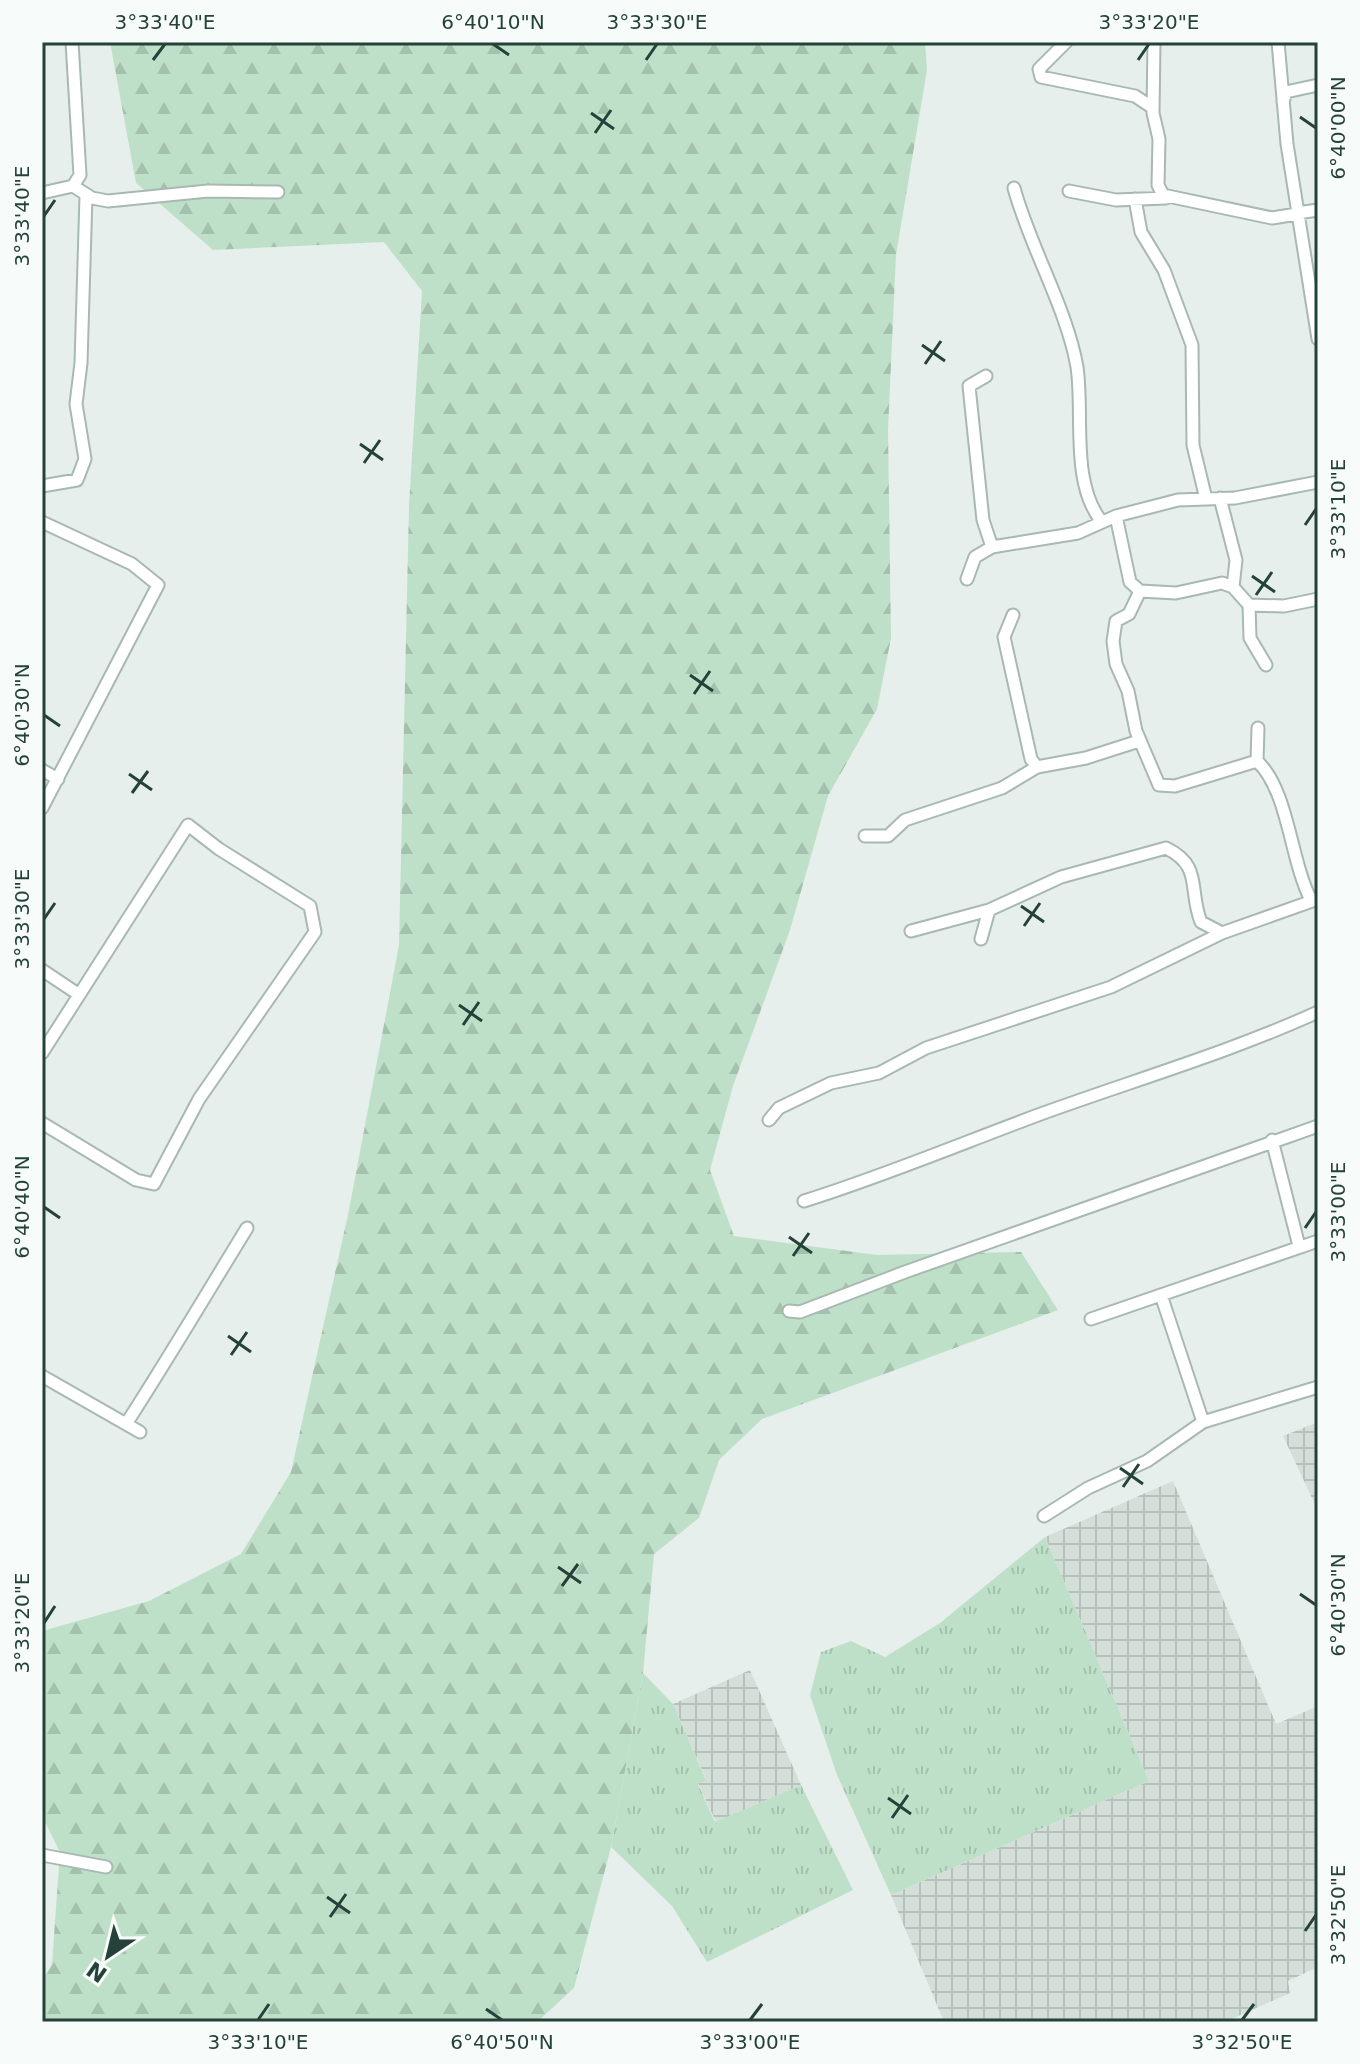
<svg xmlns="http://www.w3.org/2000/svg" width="1360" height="2064" font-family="'DejaVu Sans',sans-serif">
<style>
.industrial{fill:url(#industrial-grid)}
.grass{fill:url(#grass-tufts)}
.forest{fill:url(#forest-firs)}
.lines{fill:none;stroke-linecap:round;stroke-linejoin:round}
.minor-casing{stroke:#a8b8b2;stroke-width:15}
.minor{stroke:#fff;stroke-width:11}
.ticks{fill:none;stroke:#24423a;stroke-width:3}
.neatline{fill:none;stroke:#24423a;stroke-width:3}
.ticks-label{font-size:20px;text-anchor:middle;fill:#24423a}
</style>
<defs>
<pattern id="industrial-grid" width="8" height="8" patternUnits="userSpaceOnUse" patternTransform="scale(2)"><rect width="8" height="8" fill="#d4dfda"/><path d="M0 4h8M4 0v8" fill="none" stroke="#b6c1bc"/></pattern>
<pattern id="grass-tufts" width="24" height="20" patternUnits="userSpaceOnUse" patternTransform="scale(2)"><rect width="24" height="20" fill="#bfe0c8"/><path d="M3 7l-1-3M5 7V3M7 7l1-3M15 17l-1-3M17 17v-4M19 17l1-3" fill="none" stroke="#a4c1ad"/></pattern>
<pattern id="forest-firs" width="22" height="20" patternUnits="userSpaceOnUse" patternTransform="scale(2)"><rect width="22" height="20" fill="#bfe0c8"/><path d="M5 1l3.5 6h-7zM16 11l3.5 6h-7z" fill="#a4c1ad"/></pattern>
</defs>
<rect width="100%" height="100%" fill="#e6efeb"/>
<!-- industrial -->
<path class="industrial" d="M1318 1422V1511L1283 1436Z
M1173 1481 1276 1724 1318 1706V1967L1288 1981 1290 1993 1225 2022H944L891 1895 1149 1781 1045 1537Z
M750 1670 801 1785 716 1822 698 1783 706 1779 673 1704Z"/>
<!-- grass -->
<path class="grass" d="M1045 1537 1149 1781 891 1895 837 1775 810 1695 821 1652 851 1641 885 1657 940 1623Z
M643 1673 673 1704 706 1780 698 1784 715 1822 801 1785 853 1890 707 1962 672 1906 611 1847Z"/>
<!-- forest -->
<path class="forest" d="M110 42H925L927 70 896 255 888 430 891 638 877 709 828 796 790 930 733 1086 710 1170 734 1236 877 1255 1021 1252 1058 1310 762 1419 719 1460 699 1518 654 1554 643 1673 611 1847 574 1988 537 2022H42V1981L52 1964 60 1852 42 1816V1631L149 1601 241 1554 291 1472 349 1210 399 945 409 506 422 291 384 242 213 250 136 183Z"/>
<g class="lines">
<defs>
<path id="minor" d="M1066 42 1039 69 1041 77 1135 96 1153 108
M1154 42 1153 113 1159 139 1158 185 1163 195 1272 218 1297 214
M1278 42 1287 144 1318 339
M1283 102 1286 92 1318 85
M73 186 92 198 108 201 208 191 278 192
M1014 188C1030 247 1067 309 1077 367 1084 414 1070 483 1102 522
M1069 191 1116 200 1166 198
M42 193 73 186 80 175 72 42
M1135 199 1141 232 1164 270 1192 345 1193 445 1206 499
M1297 213 1318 210
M986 376 969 386 983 520 992 547
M42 486 77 480 85 459 76 404 81 363 86 196
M1220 498 1236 560 1233 587
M1116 516 1130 582 1140 591 1176 593 1222 583 1233 587 1249 605 1284 606 1318 599
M42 522 132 564 158 585 42 808
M967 579 975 557 992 547 1078 533 1116 516 1178 500 1235 498 1318 482
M1140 591 1129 614 1116 621 1113 641 1116 664 1128 691 1136 731 1159 785 1175 786 1257 761
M1249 605 1250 638 1266 665
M1013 615 1004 637 1031 759 1037 767
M1257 761C1289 791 1290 860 1311 900
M1257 761 1258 728
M42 770 58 779
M865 836H888L905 820 1002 788 1037 767 1086 758 1139 741
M911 931 989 910 1061 877 1166 848C1203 866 1188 889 1201 922L1222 933
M981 939 989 910
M42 970 78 994
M42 1053 188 825 219 849 310 906 315 932 199 1099 154 1184 136 1180 42 1123
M769 1120 779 1108 831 1083 879 1073 926 1048 1111 987 1222 933 1318 899
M1272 1140 1299 1246
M804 1201C884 1176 960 1144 1038 1115 1131 1081 1228 1053 1318 1012
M1161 1295 1203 1422 1318 1387
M789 1311 800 1312 905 1272 1318 1126
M1091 1319 1318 1241
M42 1376 140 1432
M126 1424C168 1359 207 1293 247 1228
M1044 1516 1088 1488 1147 1461 1203 1422
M42 1855 106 1867"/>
</defs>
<!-- minor casing -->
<use href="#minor" class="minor-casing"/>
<!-- minor -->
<use href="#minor" class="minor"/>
</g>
<!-- ticks -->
<path class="ticks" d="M493 44 509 55M153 60 165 44M646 60 657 44M1138 60 1149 44M591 113 614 129M1300 117 1316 128M595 133 611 110M44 216 55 200M922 345 945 361M925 364 941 341M360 444 383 460M364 463 380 440M1305 525 1316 509M1252 576 1275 592M1256 595 1272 572M690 675 713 691M694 694 710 671M44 715 60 726M129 774 152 790M132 793 148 771M1021 906 1044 922M44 919 55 903M1024 926 1040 903M459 1005 482 1021M463 1025 479 1002M44 1207 60 1218M1305 1228 1316 1212M789 1237 812 1253M793 1256 809 1233M228 1336 251 1352M231 1355 247 1332M1120 1468 1143 1484M1123 1487 1139 1464M558 1567 581 1583M562 1586 578 1564M1300 1594 1316 1605M44 1623 55 1606M888 1798 911 1814M892 1818 908 1795M327 1897 350 1913M330 1917 346 1894M1305 1931 1316 1915M486 2009 502 2020M258 2020 269 2004M750 2020 762 2004M1242 2020 1254 2004"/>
<!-- border -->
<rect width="1360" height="2064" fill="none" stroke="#f7fbf9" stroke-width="88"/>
<!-- north arrow -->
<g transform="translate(108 1956) rotate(215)" stroke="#f7fbf9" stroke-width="6" paint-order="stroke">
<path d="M0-6L14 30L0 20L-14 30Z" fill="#24423a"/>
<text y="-12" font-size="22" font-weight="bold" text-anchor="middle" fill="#24423a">N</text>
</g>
<rect x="44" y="44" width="1272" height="1976" class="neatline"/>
<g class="ticks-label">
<text x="165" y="29">3°33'40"E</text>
<text x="493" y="29">6°40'10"N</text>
<text x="657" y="29">3°33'30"E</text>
<text x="1149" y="29">3°33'20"E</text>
<text transform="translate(1338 128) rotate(-90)" y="7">6°40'00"N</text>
<text transform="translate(22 216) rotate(-90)" y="7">3°33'40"E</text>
<text transform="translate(1338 509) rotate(-90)" y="7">3°33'10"E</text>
<text transform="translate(22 715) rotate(-90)" y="7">6°40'30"N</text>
<text transform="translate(22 919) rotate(-90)" y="7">3°33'30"E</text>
<text transform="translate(22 1207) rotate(-90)" y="7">6°40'40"N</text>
<text transform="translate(1338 1212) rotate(-90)" y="7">3°33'00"E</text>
<text transform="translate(1338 1605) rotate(-90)" y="7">6°40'30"N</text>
<text transform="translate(22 1623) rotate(-90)" y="7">3°33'20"E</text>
<text transform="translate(1338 1915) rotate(-90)" y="7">3°32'50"E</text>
<text x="258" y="2049">3°33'10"E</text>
<text x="502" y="2049">6°40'50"N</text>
<text x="750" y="2049">3°33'00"E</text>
<text x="1242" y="2049">3°32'50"E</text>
</g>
</svg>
